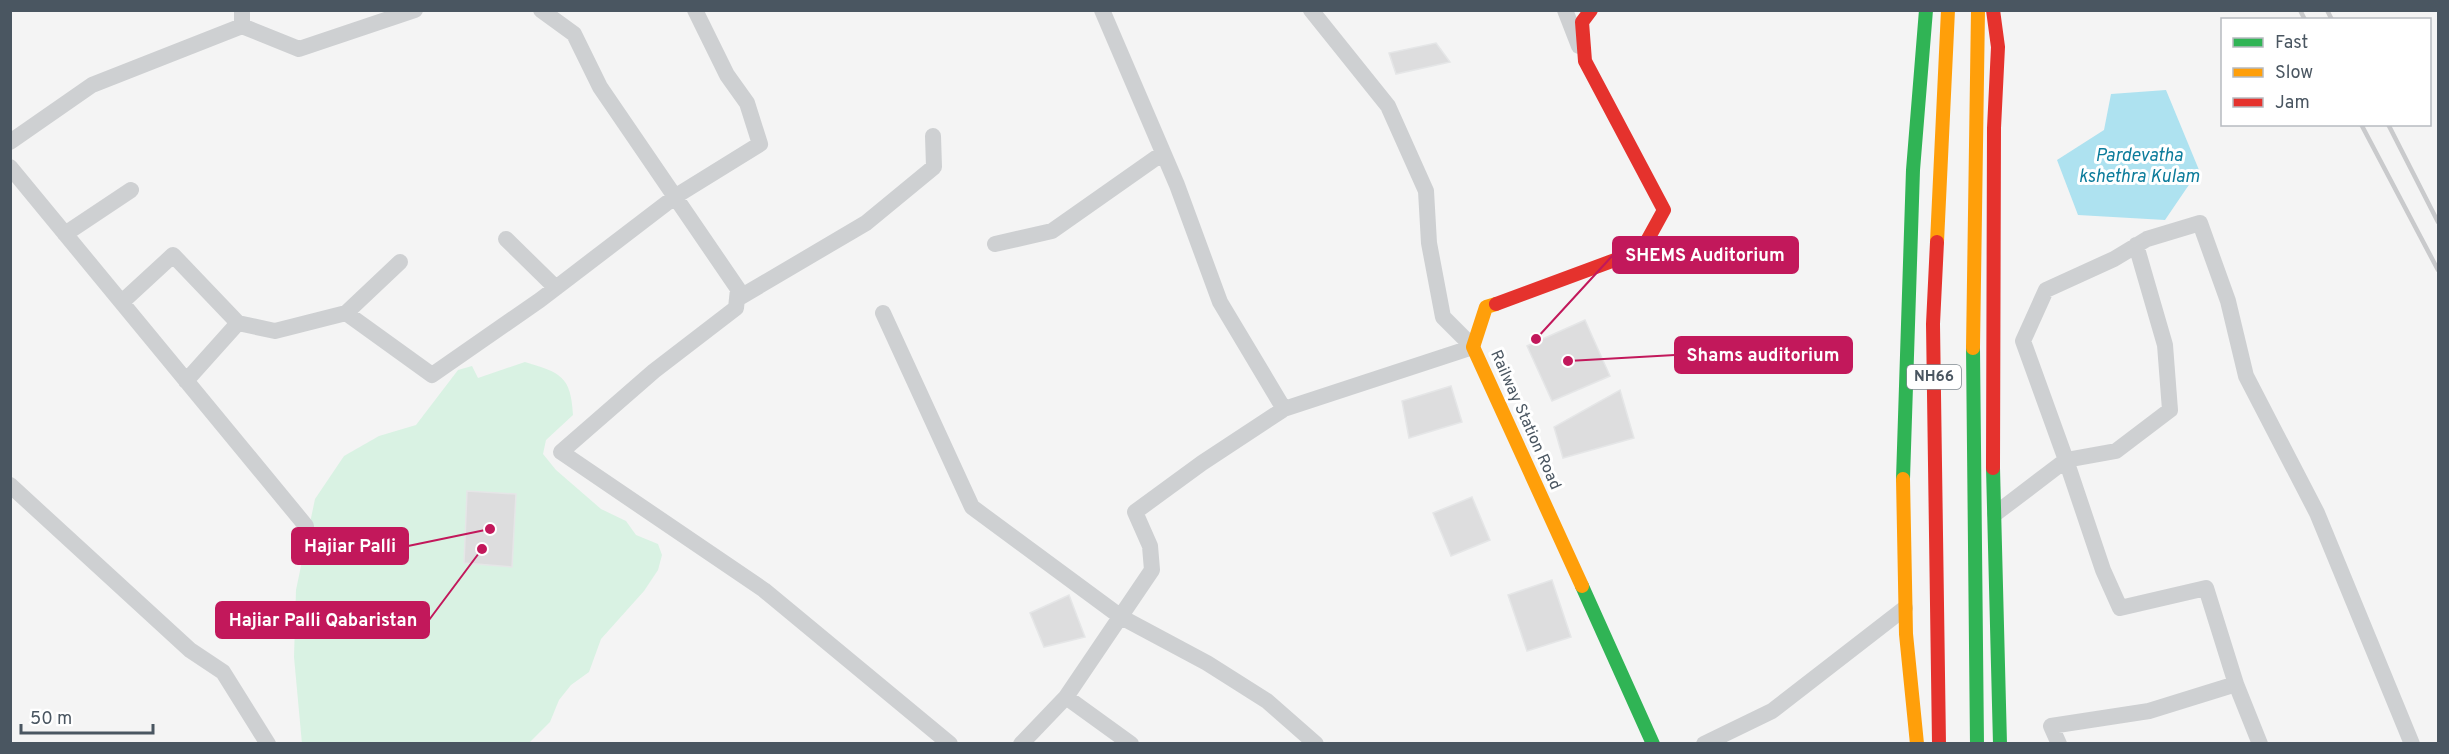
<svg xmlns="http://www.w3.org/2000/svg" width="2449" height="754" font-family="Overpass,sans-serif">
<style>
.green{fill:#d9f2e3}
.water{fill:#aee2f0}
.building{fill:#ddddde;stroke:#e5e6e7;stroke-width:1.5}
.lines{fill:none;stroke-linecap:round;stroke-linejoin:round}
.street{stroke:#ced0d2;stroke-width:16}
.fast{stroke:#30b455;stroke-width:14}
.slow{stroke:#ff9f0a;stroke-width:14}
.jam{stroke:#e5322d;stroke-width:14}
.rail{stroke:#c9cacc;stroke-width:4.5}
.labels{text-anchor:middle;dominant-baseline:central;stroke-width:6;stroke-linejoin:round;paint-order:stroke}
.shield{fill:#fff;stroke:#808990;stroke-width:1.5}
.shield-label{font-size:15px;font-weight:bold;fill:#4a5661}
.street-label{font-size:16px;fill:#4a5661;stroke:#fff}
.water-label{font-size:18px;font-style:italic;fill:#0c7c9b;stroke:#fff}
.leader{fill:none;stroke:#c2185b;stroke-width:2}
.callout-dot{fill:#c2185b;stroke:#fff;stroke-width:2}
.callout{fill:#c2185b;stroke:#c2185b;stroke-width:2}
.callout-label{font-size:18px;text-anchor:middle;font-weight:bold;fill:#fff}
</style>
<rect width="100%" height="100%" fill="#f4f4f4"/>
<!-- green -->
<path class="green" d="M525 362C560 373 571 375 573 415L546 440 543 454 556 470 601 509 626 521 636 535 658 544 662 555 658 570 644 591 601 639 589 672 571 685 559 700 550 722 529 743 302 744 294 657 296 590 315 499 344 456 379 436 416 425 458 370 472 366 478 378Z"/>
<!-- water -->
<path class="water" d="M2166 90 2199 170 2165 220 2078 215 2057 160 2104 130 2111 94Z"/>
<!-- building -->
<path class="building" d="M1436 43 1450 62 1396 74 1389 53Z
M1585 320 1610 376 1552 401 1527 346Z
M1451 386 1462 422 1409 438 1402 401Z
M1620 390 1634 438 1563 458 1554 427Z
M467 491 516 494 512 567 464 563Z
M1472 497 1490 540 1451 556 1433 513Z
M1552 580 1571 637 1527 651 1508 595Z
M1069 595 1085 637 1044 647 1030 613Z"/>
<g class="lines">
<!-- street -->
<path class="street" d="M242 10V26
M541 10 574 34 600 87 738 289 736 308 654 371 561 452 764 590 950 744
M1102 10 1177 185 1220 302 1284 409
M1565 10 1579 46
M10 142 92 85 242 26 299 49 415 10
M10 167 306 526
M65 234 131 190
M506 239 556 288
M995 244 1052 231 1163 153
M737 299 866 223 934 167 933 136
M122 302 173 255 238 323 275 331 346 313 400 262
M346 313 432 375 540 300 676 196 760 144 747 103 727 75 695 10
M883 313 972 507 1121 617 1207 663 1267 701 1316 744
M186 381 238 323
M10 485 190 650 223 672 268 744
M1995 514 2066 460 2023 341 2046 290 2114 259 2147 239 2200 223 2228 301 2246 376 2317 513 2412 744
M2236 684 2260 744
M1066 697 1131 744
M1021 744 1066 697 1152 570 1150 546 1135 512 1202 463 1284 409 1473 347 1443 317 1429 243 1426 191 1388 106 1311 10
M1704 744 1772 711 1905 608
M2059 744 2051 726 2149 711 2236 684 2206 588 2120 608 2103 570 2066 460 2116 451 2170 410 2165 345 2136 245"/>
<!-- fast -->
<path class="fast" d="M1973 348 1977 744
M1993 468 2000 744
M1903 479 1913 170 1926 10
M1582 586 1653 744"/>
<!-- slow -->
<path class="slow" d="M1937 242 1948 10
M1496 304 1486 307 1473 347 1582 586
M1973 348 1978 10
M1903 479 1906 634 1917 744"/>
<!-- jam -->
<path class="jam" d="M1993 10 1998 47 1994 128 1993 468
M1937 242 1933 324 1939 744
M1496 304 1642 250 1664 210 1585 61 1582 22 1591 10"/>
<!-- rail -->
<path class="rail" d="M2300 10 2305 20
M2327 10 2332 20
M2361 124 2438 270
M2388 124 2438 222"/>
</g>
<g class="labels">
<!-- shield labels -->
<rect class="shield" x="1907" y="365" width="54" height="24" rx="4.5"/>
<g class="shield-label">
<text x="1934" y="377">NH66</text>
</g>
<!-- street labels -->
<g class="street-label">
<text transform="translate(1525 420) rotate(66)">Railway Station Road</text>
</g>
<!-- water labels -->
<g class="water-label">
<text x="2139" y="156">Pardevatha<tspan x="2139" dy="21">kshethra Kulam</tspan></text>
</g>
</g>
<!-- callouts -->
<path class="leader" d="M1536 339L1613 255M1568 361L1675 355M490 529L408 546M482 549L429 620"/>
<g class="callout-dot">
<circle cx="1536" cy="339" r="6"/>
<circle cx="1568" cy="361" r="6"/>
<circle cx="490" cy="529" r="6"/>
<circle cx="482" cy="549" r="6"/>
</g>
<g class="callout">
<rect x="1613" y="237" width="185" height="36" rx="6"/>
<rect x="1675" y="337" width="177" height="36" rx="6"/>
<rect x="292" y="528" width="116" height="36" rx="6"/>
<rect x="216" y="602" width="213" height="36" rx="6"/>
</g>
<g class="callout-label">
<text x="1705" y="261">SHEMS Auditorium</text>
<text x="1763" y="361">Shams auditorium</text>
<text x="350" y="552">Hajiar Palli</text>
<text x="323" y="626">Hajiar Palli Qabaristan</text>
</g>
<!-- border -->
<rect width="2449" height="754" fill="none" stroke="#4a5661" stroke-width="24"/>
<!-- legend -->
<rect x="2221" y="18" width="210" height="108" fill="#ffffff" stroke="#b7bbc0" stroke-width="1.5"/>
<rect x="2233" y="38" width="30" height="9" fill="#30b455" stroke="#b7bbc0" stroke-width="1.5"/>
<text x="2275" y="48" font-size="18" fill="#4a5661">Fast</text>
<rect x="2233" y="68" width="30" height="9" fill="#ff9f0a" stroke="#b7bbc0" stroke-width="1.5"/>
<text x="2275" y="78" font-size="18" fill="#4a5661">Slow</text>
<rect x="2233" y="98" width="30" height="9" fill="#e5322d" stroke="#b7bbc0" stroke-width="1.5"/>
<text x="2275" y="108" font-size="18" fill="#4a5661">Jam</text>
<!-- scale -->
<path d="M21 724v9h132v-9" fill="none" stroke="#4a5661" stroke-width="3"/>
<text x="30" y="724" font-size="18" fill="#4a5661" stroke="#ffffff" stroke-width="4.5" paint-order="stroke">50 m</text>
</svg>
